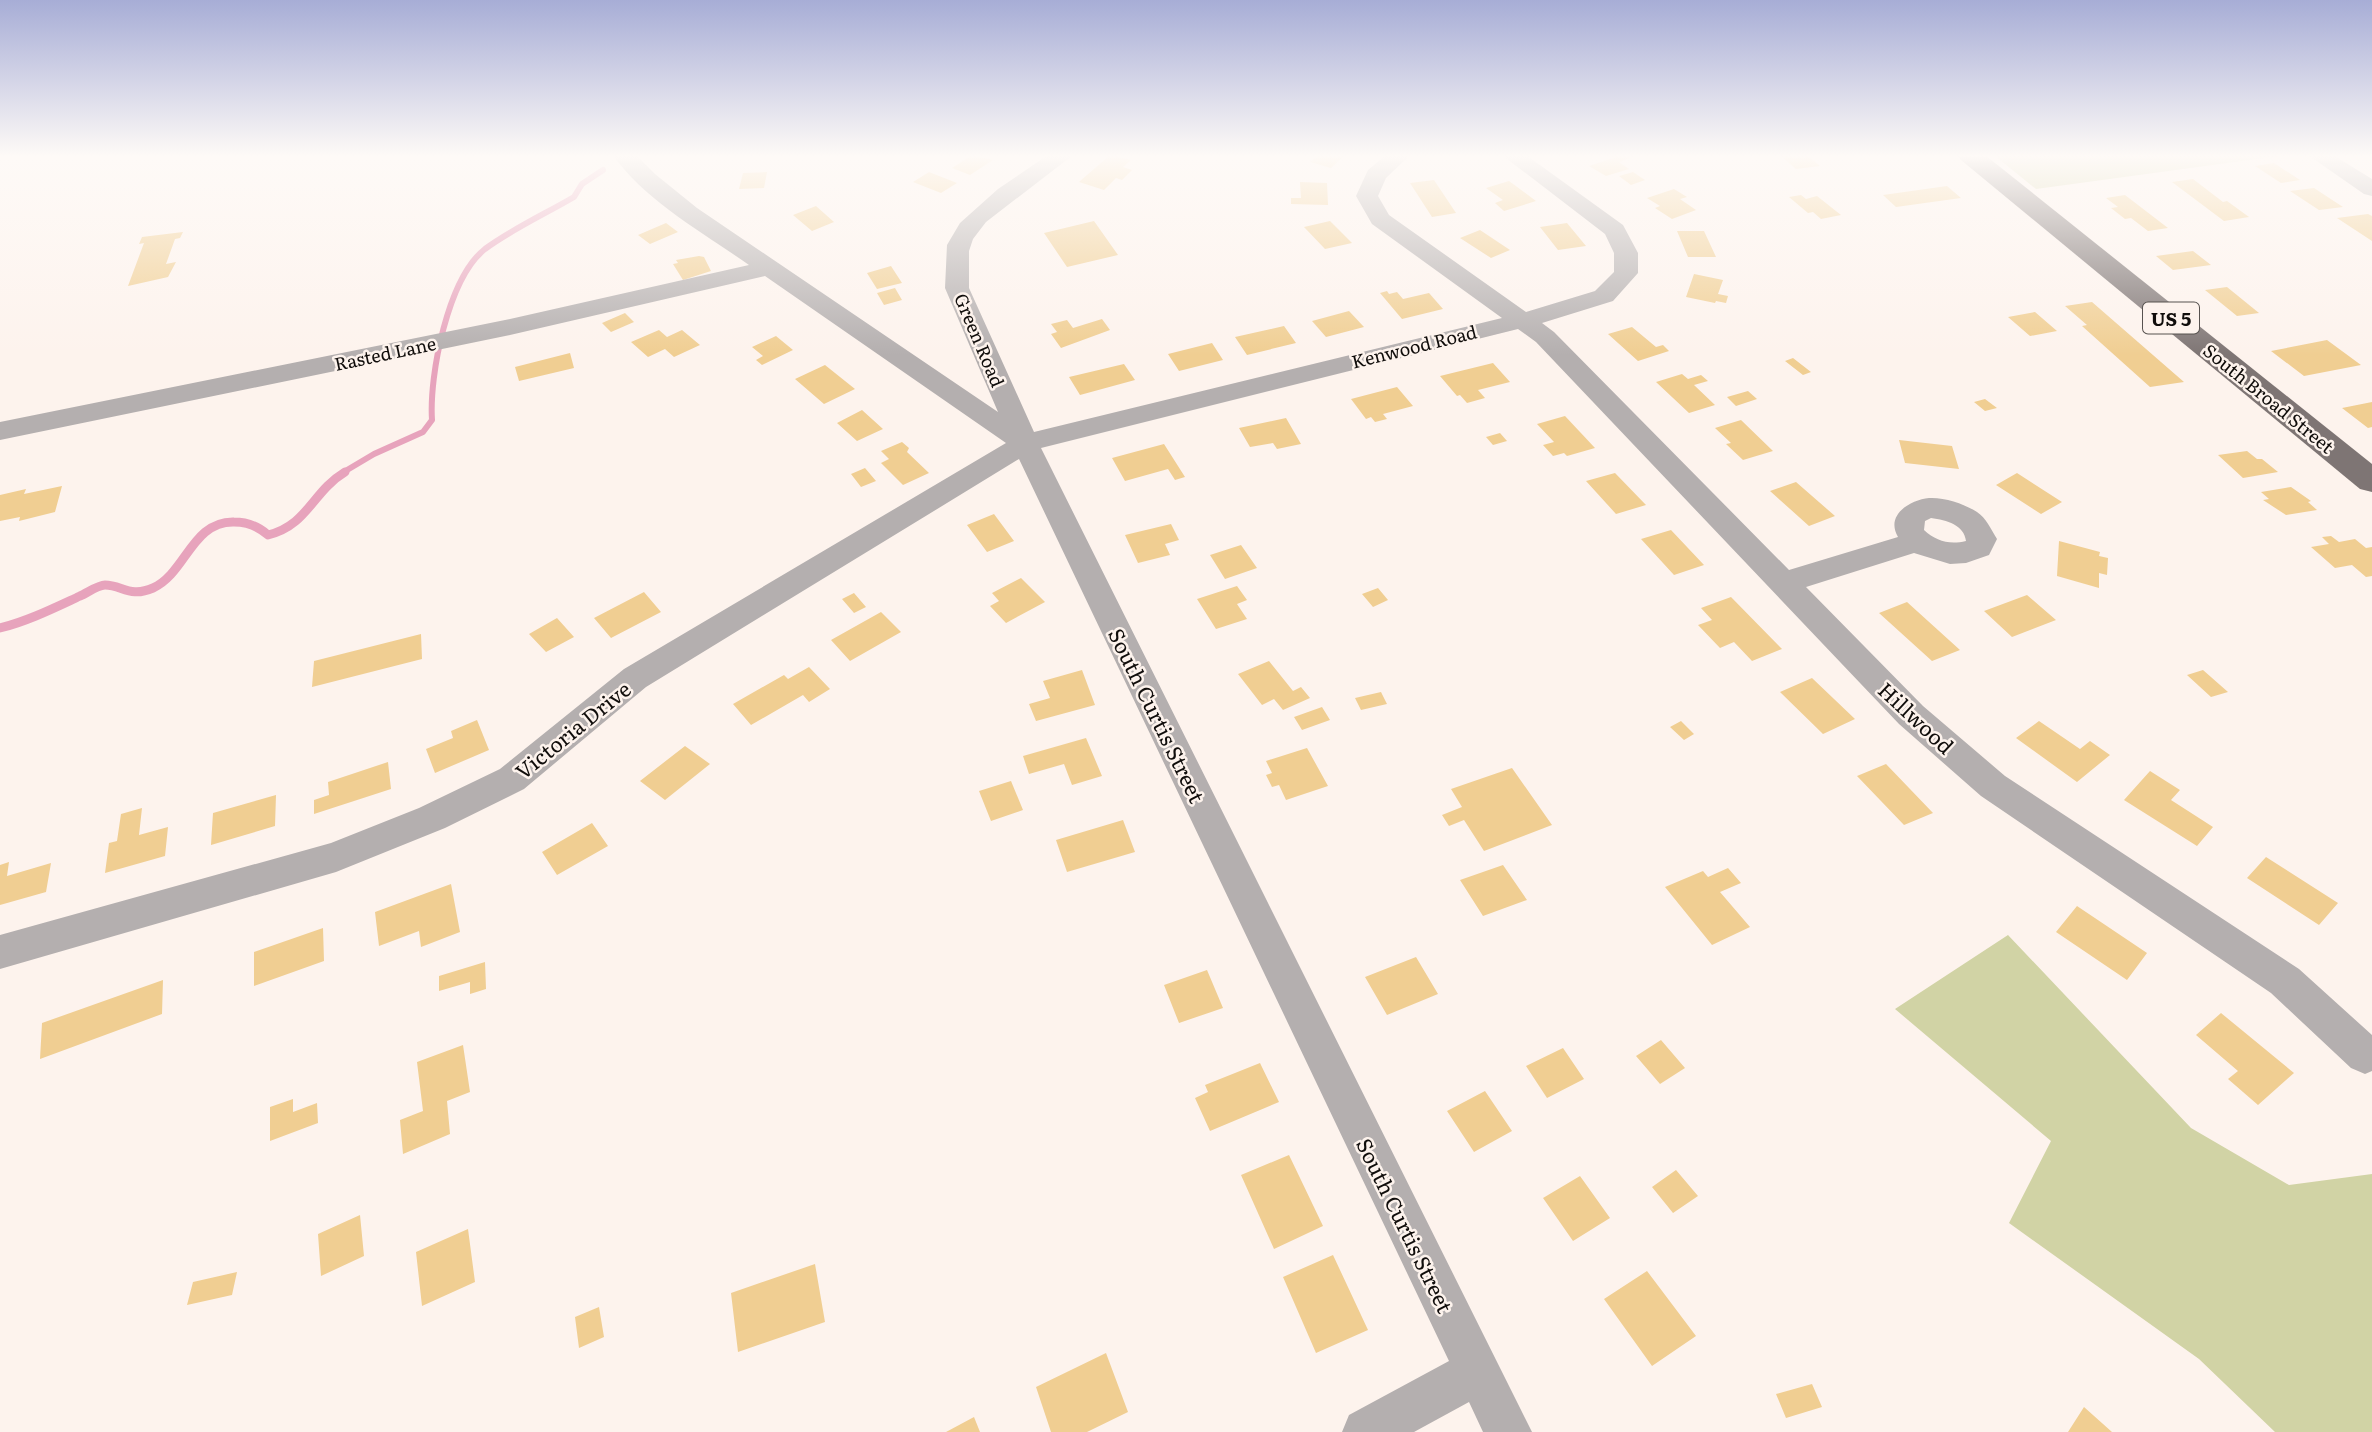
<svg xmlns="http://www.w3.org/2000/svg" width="2372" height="1432" font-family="Literata,serif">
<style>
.green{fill:#d1d3a5}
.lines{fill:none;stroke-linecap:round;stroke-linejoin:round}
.stream-far1{stroke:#e7a3bc;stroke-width:6}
.stream{stroke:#e7a3bc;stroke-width:9}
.building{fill:#f0ce92}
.minor{fill:#b4afaf;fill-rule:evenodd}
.major{fill:#7e7574;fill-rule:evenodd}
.labels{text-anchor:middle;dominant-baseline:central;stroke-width:5;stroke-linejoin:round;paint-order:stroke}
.far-street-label{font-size:18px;fill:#100d0b;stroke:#fdf3ed}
.shield{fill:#fdf3ed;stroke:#57524f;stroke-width:2}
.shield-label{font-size:19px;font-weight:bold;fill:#100d0b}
.street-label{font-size:21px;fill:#100d0b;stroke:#fdf3ed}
</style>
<rect width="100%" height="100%" fill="#fdf3ed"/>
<!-- green -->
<path class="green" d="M1994 155H2286L2036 189Z
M2008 935 2191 1128 2289 1185 2372 1174V1432H2275L2199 1359 2009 1223 2051 1141 1895 1009Z"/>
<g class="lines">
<!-- stream-far1 -->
<path class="stream-far1" d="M342 473 374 454 423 432 432 420C429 375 448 278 485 249 512 229 545 214 574 197L582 184 603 170"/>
<!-- stream -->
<path class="stream" d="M0 628C28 621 54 608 80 596 87 593 98 585 105 585 122 585 130 598 153 588 186 573 192 521 234 522 247 522 258 526 268 535 308 525 312 492 345 472"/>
</g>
<!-- building -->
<path class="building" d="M972 155 993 160 970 175 952 168Z
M1110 155 1131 160 1123 167 1132 170 1122 180 1116 178 1104 190 1079 182Z
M1318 155H1345L1331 168 1310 162Z
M1608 155H1638L1619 162 1629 169 1606 176 1589 166 1613 158Z
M1780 155H1807L1820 166 1796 169Z
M2274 163 2300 180 2281 183 2255 166Z
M767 172 764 188 739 189 743 173Z
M929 172 957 183 941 193 913 182Z
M1633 172 1645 180 1631 185 1619 176Z
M2193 179 2223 202 2227 201 2249 217 2224 221 2172 182Z
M1434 180 1456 213 1432 217 1410 183Z
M1509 181 1536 201 1504 211 1495 203 1503 200 1486 188Z
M1300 182 1327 183 1328 205 1291 204V198H1301Z
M1947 186 1961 198 1896 207 1883 195Z
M2314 188 2343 207 2319 210 2290 191Z
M1674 189 1687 197 1680 199 1696 210 1672 219 1655 208 1660 206 1647 198Z
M1801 195 1806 199 1817 196 1841 215 1821 219 1813 212 1808 213 1789 197Z
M2125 195 2168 228 2148 231 2131 218 2125 219 2111 208 2118 207 2106 198Z
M816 206 834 222 812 231 793 215Z
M2368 214 2372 216V241L2337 218Z
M1094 221 1118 255 1067 267 1044 233Z
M1330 221 1352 243 1325 249 1304 227Z
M666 223 678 232 650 244 638 235Z
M1567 223 1586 246 1558 250 1540 227Z
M1480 230 1510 250 1491 258 1460 238Z
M1677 231H1704L1716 257H1688Z
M183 232 180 238 175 239 166 264 176 262 168 277 128 286 144 243 139 244 142 237Z
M2193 251 2211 265 2173 270 2156 256Z
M699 256 704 257 711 271 683 280 673 264 678 263 676 260Z
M891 266 902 283 877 289 867 273Z
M1694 274 1723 280 1718 294 1728 296 1726 303 1716 301 1715 303 1686 297Z
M2227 287 2259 313 2237 316 2205 290Z
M895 288 902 300 884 305 877 293Z
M1387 291 1389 294 1397 292 1403 299 1429 293 1443 309 1402 319 1380 293Z
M2092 302 2184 382 2150 387 2082 326 2087 325 2065 306Z
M1349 311 1364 327 1326 337 1312 321Z
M2035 312 2057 331 2030 336 2008 317Z
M625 313 634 322 611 332 602 323Z
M1102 319 1110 330 1061 348 1051 334 1057 332 1051 324 1067 320 1073 328Z
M1284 326 1296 343 1247 355 1235 337Z
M1632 327 1656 347 1663 345 1669 351 1638 361 1608 334Z
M659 330 667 337 682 330 700 345 674 357 665 349 648 357 631 342Z
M776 336 793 350 762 365 756 360 763 356 752 347Z
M2327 340 2361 365 2304 376 2271 351Z
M1212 343 1223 360 1179 371 1168 354Z
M570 353 574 368 519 381 515 367Z
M1793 358 1811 372 1803 375 1785 361Z
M1493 363 1510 382 1478 390 1485 398 1467 403 1460 395 1457 396 1440 376Z
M1124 364 1135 380 1080 395 1069 377Z
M825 365 855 389 824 404 795 379Z
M1682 374 1688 379 1701 375 1708 381 1694 385 1715 405 1689 413 1656 382Z
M1397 387 1413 406 1383 414 1387 419 1375 422 1371 417 1366 419 1351 399Z
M1748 391 1757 399 1736 406 1727 397Z
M1985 399 1997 408 1985 411 1974 402Z
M2372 402V427L2368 428 2342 408Z
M862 410 883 429 857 441 837 423Z
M1565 416 1595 448 1567 456 1564 453 1553 456 1543 445 1554 442 1537 424Z
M1286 418 1301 444 1277 449 1273 443 1250 447 1239 428Z
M1741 420 1773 451 1743 460 1726 444 1731 443 1715 428Z
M1500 433 1507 441 1493 445 1486 437Z
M1899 440 1952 446 1959 469 1905 463Z
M902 442 909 448 907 452 929 473 903 485 881 463 889 459 881 451Z
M1164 444 1185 477 1175 480 1168 469 1125 481 1112 458Z
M2247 451 2257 459H2262L2278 472 2243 478 2218 455Z
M865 468 876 481 861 487 851 474Z
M1615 473 1646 505 1616 514 1586 481Z
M2017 473 2062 502 2041 514 1996 485Z
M1796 482 1835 516 1809 526 1770 491Z
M62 486 55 512 19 521 20 517 0 521V495L26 489 24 494Z
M2291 487 2311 501 2308 502 2317 510 2286 515 2263 500 2269 499 2261 492Z
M994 514 1014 541 987 552 967 525Z
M1171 524 1179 540 1165 544 1170 555 1138 563 1125 535Z
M1671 530 1704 565 1674 575 1641 539Z
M2331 536 2339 542 2355 539 2366 548 2372 547V576L2366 577 2352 565 2335 568 2311 547 2329 544 2322 537Z
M2059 541 2100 552 2099 556 2108 558 2107 575 2099 573V588L2057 576Z
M1241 545 1257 568 1225 579 1210 555Z
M1021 578 1045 602 1006 623 990 606 999 601 992 593Z
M1237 586 1247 600 1237 604 1247 619 1216 629 1197 599Z
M1378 588 1388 600 1373 607 1362 594Z
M644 592 661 612 611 638 594 618Z
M854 593 866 607 854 613 842 599Z
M2027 595 2056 620 2012 637 1984 611Z
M1731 597 1782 649 1752 661 1734 642 1720 648 1698 625 1712 620 1701 608Z
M1907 602 1960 650 1932 661 1879 613Z
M881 612 901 632 850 661 831 640Z
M557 618 574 637 546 652 529 634Z
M421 634 422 659 312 687 314 661Z
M1269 661 1293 691 1301 687 1310 698 1283 710 1274 699 1262 705 1238 674Z
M809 667 830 689 809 702 803 695 751 725 733 704 784 675 788 679Z
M1082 670 1095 705 1036 721 1029 704 1050 698 1043 681Z
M2203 670 2228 692 2211 697 2187 675Z
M1812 678 1855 719 1823 734 1780 692Z
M1381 692 1387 704 1361 710 1355 698Z
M1322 707 1330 720 1302 730 1294 717Z
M477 720 489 750 435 773 426 749 453 738 451 731Z
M1681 721 1694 734 1684 740 1670 727Z
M2039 721 2080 749 2090 741 2110 755 2077 782 2016 738Z
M1086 738 1102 776 1072 785 1064 764 1029 774 1023 756Z
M685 746 710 764 665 800 640 781Z
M1307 748 1328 786 1286 800 1279 785 1272 787 1266 775 1272 773 1266 761Z
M388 762 391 789 314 814V800L329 795 328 782Z
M1886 764 1933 813 1904 825 1857 776Z
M1512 768 1552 825 1484 851 1464 820 1449 826 1442 815 1462 807 1451 789Z
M2150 771 2180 790 2171 800 2213 827 2197 846 2124 800Z
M1011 781 1023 810 991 821 979 791Z
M276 795 275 826 211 845 213 813Z
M142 808 139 835 168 827 165 856 105 873 109 843 117 841 121 814Z
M1123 820 1135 852 1067 872 1056 840Z
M592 823 608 846 557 875 542 852Z
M2266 857 2338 903 2319 925 2247 878Z
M9 862 7 876 51 863 46 892 0 905V865Z
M1503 865 1527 900 1483 916 1460 880Z
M1728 868 1741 883 1720 892 1750 927 1712 945 1665 887 1703 871 1708 877Z
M451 884 460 932 421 947 419 931 379 946 375 912Z
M2077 906 2147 953 2127 980 2056 932Z
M323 928 324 961 254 986V952Z
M1416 957 1438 994 1387 1015 1365 977Z
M485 962 486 989 470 994V982L439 991V976Z
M1207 970 1223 1008 1179 1023 1164 985Z
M163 980 162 1014 40 1059 42 1023Z
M2221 1013 2294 1073 2258 1105 2228 1079 2238 1071 2196 1035Z
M1661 1040 1685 1068 1660 1084 1636 1056Z
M463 1045 470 1092 447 1101 450 1134 403 1154 400 1120 423 1111 417 1062Z
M1563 1048 1584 1079 1547 1098 1526 1066Z
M1260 1063 1279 1102 1210 1131 1195 1098 1208 1092 1205 1085Z
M1485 1091 1512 1131 1474 1152 1447 1111Z
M293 1099V1112L317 1103 318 1123 270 1141V1107Z
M1289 1155 1323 1226 1274 1249 1241 1175Z
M1676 1170 1698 1196 1673 1213 1652 1187Z
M1580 1176 1610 1218 1573 1241 1543 1198Z
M360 1215 364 1256 321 1276 318 1234Z
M468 1229 475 1282 422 1306 416 1252Z
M1333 1255 1368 1330 1316 1353 1283 1277Z
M815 1264 825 1322 738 1352 731 1293Z
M1647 1271 1696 1336 1652 1366 1604 1299Z
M237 1272 232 1295 187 1305 193 1282Z
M599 1307 604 1337 579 1348 575 1317Z
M1106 1353 1128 1412 1087 1432H1051L1036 1387Z
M1812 1384 1822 1407 1786 1418 1776 1394Z
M2084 1407 2112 1432H2068Z
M974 1417 980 1432H946Z"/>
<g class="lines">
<!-- minor -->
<path class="minor" d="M613 155H636L655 174 697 208 998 412 945 288 947 245 960 223 998 189 1048 155H1073L986 222 973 239 969 251V288L1034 432 1502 318 1372 224 1356 196 1368 170 1386 155H1410L1386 178 1378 196 1389 215 1526 312 1595 291 1614 272V253L1605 234 1502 155H1526L1623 225 1638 253V273L1613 301 1542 323 1554 332 1789 570 1898 537C1885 515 1910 500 1929 498 1944 497 1965 504 1977 512 1986 518 1991 529 1997 539L1989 555 1966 563 1950 564 1914 553 1806 587 1923 706 2005 776 2299 969 2372 1035V1071L2365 1074 2351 1068 2271 993 1981 796 1899 724 1536 342 1518 329 1041 448 1532 1432H1483L1469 1402 1414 1432H1342L1349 1415 1449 1361 1019 459 646 687 524 789 445 828 336 872 0 969V935L331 843 419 808 500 769 624 669 1006 443 765 276 510 335 0 440V422L510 319 749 265C705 234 644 200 613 155ZM1931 518C1947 520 1964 525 1966 541 1949 545 1936 541 1924 530L1925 521Z
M2308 155H2333L2372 179V196L2364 194Z"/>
<!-- major -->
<path class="major" d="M1958 155H1985L2372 464V492L2360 489 1961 160Z"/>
</g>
<!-- sky -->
<linearGradient id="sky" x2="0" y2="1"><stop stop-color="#a7add6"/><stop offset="0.44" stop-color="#fefaf7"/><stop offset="1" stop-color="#fefaf7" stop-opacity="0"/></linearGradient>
<rect width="2372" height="355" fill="url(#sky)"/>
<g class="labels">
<!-- far-street labels -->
<g class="far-street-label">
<text transform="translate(980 340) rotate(67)">Green Road</text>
<text transform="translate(1414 346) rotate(-14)">Kenwood Road</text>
<text transform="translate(385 353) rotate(-12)">Rasted Lane</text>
<text transform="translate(2269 398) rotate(39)">South Broad Street</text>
</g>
<!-- shield labels -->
<rect class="shield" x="2143" y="302.5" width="56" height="31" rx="5"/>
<g class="shield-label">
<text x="2171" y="318">US 5</text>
</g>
<!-- street labels -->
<g class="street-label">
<text transform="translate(1158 715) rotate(64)">South Curtis Street</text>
<text transform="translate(1917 717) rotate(43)">Hillwood</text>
<text transform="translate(572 729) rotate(-39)">Victoria Drive</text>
<text transform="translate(1406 1225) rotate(64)">South Curtis Street</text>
</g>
</g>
</svg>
